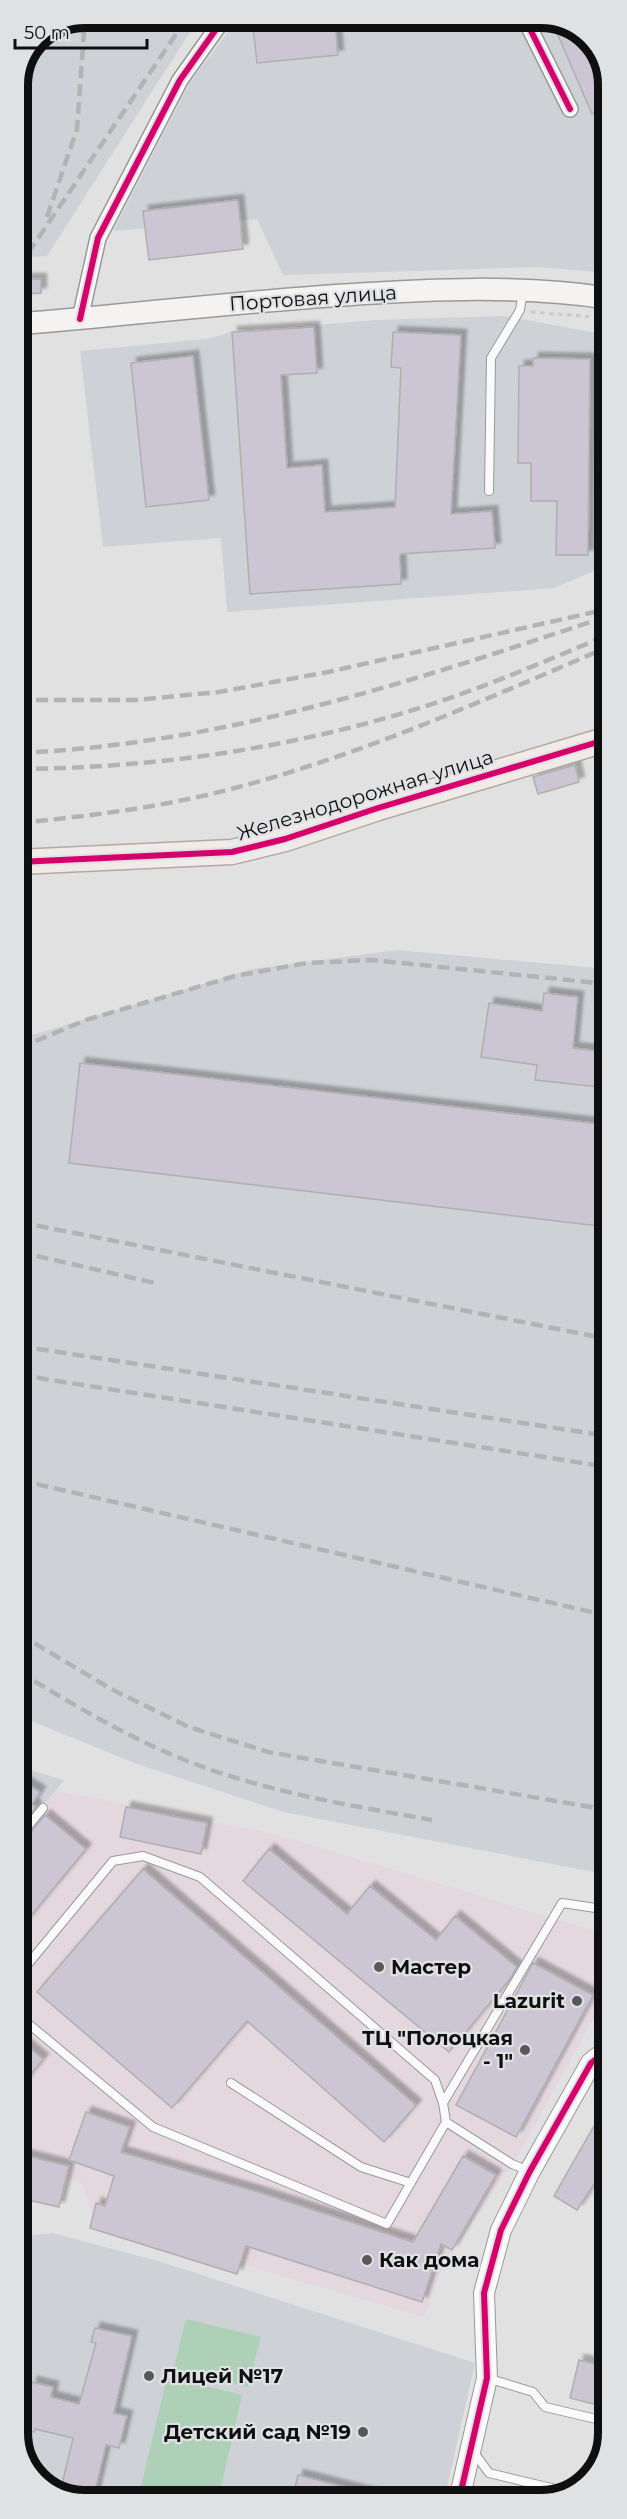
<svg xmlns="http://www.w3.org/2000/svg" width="627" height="2519" font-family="Montserrat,sans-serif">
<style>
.commercial{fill:#e4d8de}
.built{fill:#ced1d5}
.green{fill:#add0b7}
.building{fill:#ccc6d4;stroke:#afafaf;stroke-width:1.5;filter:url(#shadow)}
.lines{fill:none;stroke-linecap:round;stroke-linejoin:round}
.service-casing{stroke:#999;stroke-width:10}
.minor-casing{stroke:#999;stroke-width:18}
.tertiary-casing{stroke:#999;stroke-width:22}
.secondary-casing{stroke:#999;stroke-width:24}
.primary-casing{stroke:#b3a8a3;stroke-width:27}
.path{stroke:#cacacb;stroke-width:3;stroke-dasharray:4.5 4.5;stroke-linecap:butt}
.service{stroke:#fafafb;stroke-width:8}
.minor{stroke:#fafafb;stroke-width:15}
.tertiary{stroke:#fafafb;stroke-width:20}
.secondary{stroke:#f5f3f1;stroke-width:21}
.primary{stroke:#f0ebe8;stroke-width:24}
.rail{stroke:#b3b3b3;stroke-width:4.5;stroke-dasharray:12 6;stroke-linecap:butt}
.cycleway-casing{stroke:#e0e1e3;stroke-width:10}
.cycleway{stroke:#d6006c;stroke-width:6}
.poi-dot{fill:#58585a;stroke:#e0e1e3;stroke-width:2}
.labels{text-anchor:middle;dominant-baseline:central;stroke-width:4.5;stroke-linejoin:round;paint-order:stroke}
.street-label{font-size:20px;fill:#0f0f10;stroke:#e0e1e3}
.poi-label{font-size:20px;font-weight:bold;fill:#0f0f10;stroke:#e0e1e3;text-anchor:start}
.rim{fill:none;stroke:#0f0f10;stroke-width:8}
</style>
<defs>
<filter id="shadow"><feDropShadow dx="5.5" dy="-5.5" stdDeviation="1.5" flood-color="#0004"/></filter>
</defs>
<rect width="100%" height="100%" fill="#e1e1e2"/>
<!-- commercial -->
<path class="commercial" d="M19 1775 38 1787 275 1834 609 1935V1991L519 2154 444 2264 424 2317 95 2222 82 2183 19 2163Z"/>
<!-- built -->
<path class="built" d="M85 18H199L47 256 18 258V85L38 38Z
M238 18 550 19 586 35 608 73V273L539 267 283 275 257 219 113 231 189 84Z
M504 316 608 335V565L554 588 227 612 221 538 103 547 80 351 206 339 232 332 377 320Z
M397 950 608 969 609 1875 284 1812 137 1764 19 1716V1039L253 969Z
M19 1767 64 1780 19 1835Z
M53 2233 161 2262 475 2363 444 2500H77L41 2484 19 2446V2237Z"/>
<!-- green -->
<path class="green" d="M186 2319 261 2337 248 2387 174 2368Z
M167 2377 242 2395 218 2500H138Z"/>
<!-- building -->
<path class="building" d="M252 18H300V24L335 23 338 55 257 63Z
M551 19 586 35 608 73V106L592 114Z
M238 200 243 249 149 260 143 211Z
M26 279H41V293L26 294Z
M314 327 317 373 281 375 287 468 322 465 325 512 395 507 401 368 391 367 393 332 461 335 451 514 492 511 495 548 400 554 401 584 250 594 232 332Z
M193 356 209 500 146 507 131 363Z
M533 358 590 359 588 555H556L557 501H531V463H518L519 366H533Z
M575 765 579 782 538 794 533 777Z
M544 993 578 997 573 1048 608 1052V1088L535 1080 537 1065 481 1057 489 1003 542 1011Z
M80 1063 608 1125 599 1226 69 1163Z
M19 1779 40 1792 32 1804 36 1807 19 1828Z
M126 1807 207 1823 201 1854 120 1837Z
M45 1815 86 1849 19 1930V1843L24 1841Z
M269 1849 347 1914 370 1886 436 1940 455 1916 517 1967 510 1979 449 2052 243 1881Z
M143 1869 416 2105 384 2142 247 2021 172 2108 37 1992Z
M533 1963 593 1995 516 2137 456 2105Z
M19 2039 43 2059 19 2089Z
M86 2112 130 2127 121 2152 258 2192 413 2242 463 2156 496 2175 452 2250 441 2244 422 2302 246 2246 237 2274 90 2228 96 2203 105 2206 114 2176 69 2160Z
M594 2126 609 2134V2161L577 2210 554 2196Z
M19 2154 69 2166 59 2207 19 2198Z
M95 2328 132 2336 114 2413 127 2416 119 2448 106 2445 93 2500H77L60 2493 73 2438 35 2429 34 2432 19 2428V2390L30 2392 32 2382 53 2387 51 2397 79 2404 96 2343 91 2342Z
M579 2360 609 2367V2408L570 2398Z
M298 2475 377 2495V2500H292Z"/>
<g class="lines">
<defs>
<path id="service" d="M489 491 491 358 520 310 523 291
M19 1837 43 1808
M19 1975 113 1861 143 1856 200 1877 435 2080 443 2103 446 2122
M19 2016 153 2127 387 2224 446 2122 512 2164 529 2171
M231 2083 361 2167 411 2183
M443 2103 562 1903 609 1910
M487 2378 533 2392 545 2407 609 2422
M473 2451 489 2473 568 2492"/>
<path id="minor" d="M525 19 570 109
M80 319 98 238 180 80 224 18"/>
<path id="tertiary" d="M459 2500 487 2378 484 2293 501 2230 530 2171 591 2063 609 2049"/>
<path id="secondary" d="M18 324C127 315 236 302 345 295 433 289 520 285 608 298"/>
<path id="primary" d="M18 862 232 852 285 839 378 808 608 739"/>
</defs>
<!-- service casing -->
<use href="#service" class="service-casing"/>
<!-- minor casing -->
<use href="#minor" class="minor-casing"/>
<!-- tertiary casing -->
<use href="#tertiary" class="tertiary-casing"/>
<!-- secondary casing -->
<use href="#secondary" class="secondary-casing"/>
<!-- primary casing -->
<use href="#primary" class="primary-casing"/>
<!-- path -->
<path class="path" d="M531 312 595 317 608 322"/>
<!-- service -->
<use href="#service" class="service"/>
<!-- minor -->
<use href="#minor" class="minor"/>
<!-- tertiary -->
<use href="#tertiary" class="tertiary"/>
<!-- secondary -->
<use href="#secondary" class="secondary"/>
<!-- primary -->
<use href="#primary" class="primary"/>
<!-- rail -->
<path class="rail" d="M47 217 77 129 85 18
M18 268 187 18
M18 700H135L219 692 328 672 599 611
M18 753C225 744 414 681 608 616
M18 769C157 768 294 748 426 706 488 686 548 660 608 635
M18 823C81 817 146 809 207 795 346 762 477 703 608 647
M19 1048 86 1020 235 976 307 963 372 960 608 984
M19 1222 608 1339
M19 1252 155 1283
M19 1346 608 1436
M19 1375 608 1467
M19 1480 609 1616
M19 1634 113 1690 189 1727 268 1752 609 1810
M19 1672C71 1703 123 1735 180 1758 260 1791 347 1805 432 1820"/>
<defs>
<path id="cycleway" d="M525 19 570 109
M80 319 98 238 180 80 224 18
M18 862 232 852 285 839 378 808 608 739
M459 2500 487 2378 484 2293 501 2230 530 2171 591 2063 609 2049"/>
</defs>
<!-- cycleway casing -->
<use href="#cycleway" class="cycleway-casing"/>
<!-- cycleway -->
<use href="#cycleway" class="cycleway"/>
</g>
<!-- markers -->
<g class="poi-dot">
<circle cx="379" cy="1967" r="6"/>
<circle cx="577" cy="2001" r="6"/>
<circle cx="525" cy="2050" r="6"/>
<circle cx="367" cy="2260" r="6"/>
<circle cx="149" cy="2376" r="6"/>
<circle cx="363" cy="2432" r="6"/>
</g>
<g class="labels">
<!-- street labels -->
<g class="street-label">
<text transform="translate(313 298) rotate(-4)">Портовая улица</text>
<text transform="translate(365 795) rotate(-17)">Железнодорожная улица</text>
</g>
<!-- poi labels -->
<g class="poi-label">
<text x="391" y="1967">Мастер</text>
<text x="565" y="2001" text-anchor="end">Lazurit</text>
<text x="513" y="2038" text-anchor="end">ТЦ "Полоцкая<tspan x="513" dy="23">- 1"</tspan></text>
<text x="379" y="2260">Как дома</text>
<text x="161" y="2376">Лицей №17</text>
<text x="351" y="2432" text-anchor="end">Детский сад №19</text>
</g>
</g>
<!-- crop -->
<path d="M0 0H627V2519H0ZM85 28H541A57 57 0 0 1 598 85V2433A57 57 0 0 1 541 2490H85A57 57 0 0 1 28 2433V85A57 57 0 0 1 85 28Z" fill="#e0e1e3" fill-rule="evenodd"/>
<path class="rim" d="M85 28H541A57 57 0 0 1 598 85V2433A57 57 0 0 1 541 2490H85A57 57 0 0 1 28 2433V85A57 57 0 0 1 85 28Z"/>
<!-- scale -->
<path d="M15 39v9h132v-9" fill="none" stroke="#0f0f10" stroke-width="3"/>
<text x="24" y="39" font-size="18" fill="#0f0f10" stroke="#e0e1e3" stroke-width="4.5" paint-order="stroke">50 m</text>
</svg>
